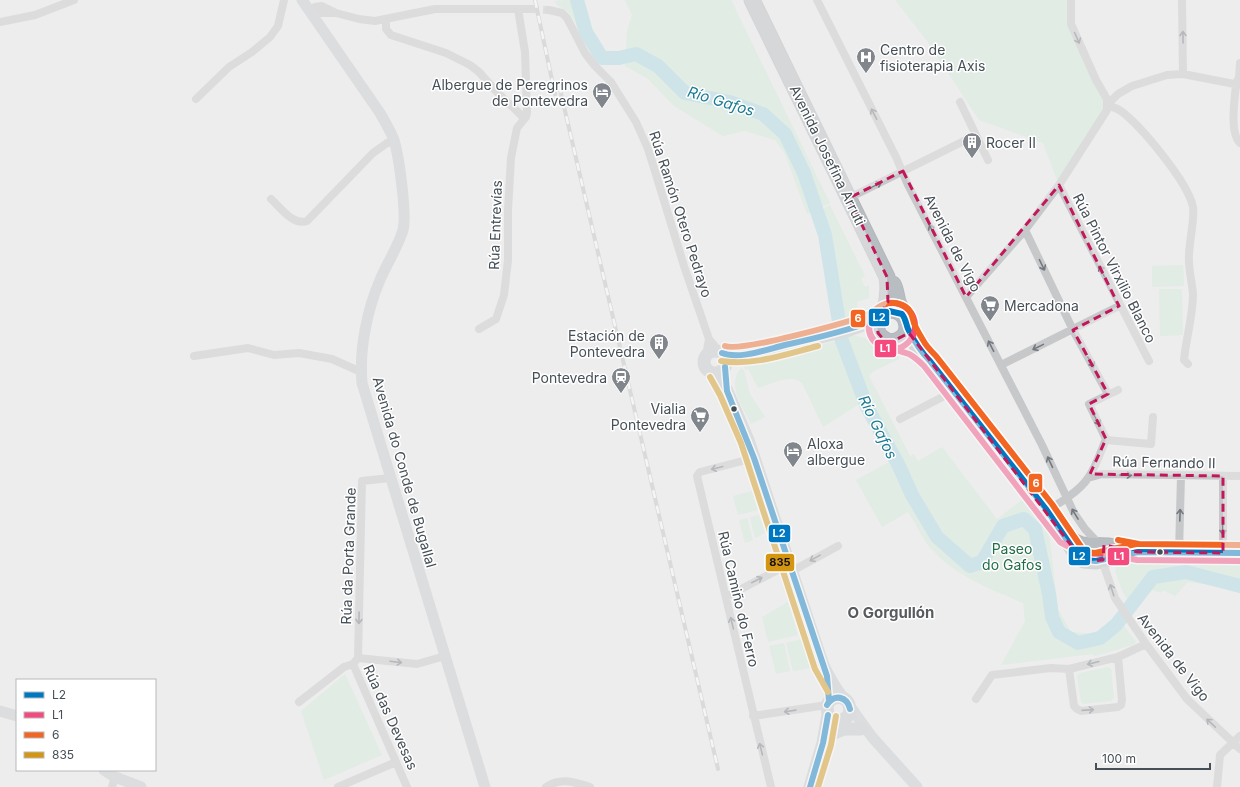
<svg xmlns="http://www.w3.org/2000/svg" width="1240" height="787" font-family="Inter,sans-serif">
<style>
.green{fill:#d3eadb}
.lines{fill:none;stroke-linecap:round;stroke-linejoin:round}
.river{stroke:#acd9e3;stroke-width:14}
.street-tunnel{stroke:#cccdcf;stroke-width:8;stroke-dasharray:8 4;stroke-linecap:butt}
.highway-casing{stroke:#b3b7bb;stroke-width:17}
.street{stroke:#c7c8ca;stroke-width:8}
.secondary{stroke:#c7c9cc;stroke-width:11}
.primary{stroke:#c3c7c9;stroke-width:13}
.highway{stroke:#b8bdc1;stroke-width:15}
.rail-casing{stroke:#c2c3c4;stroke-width:4}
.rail{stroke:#fff;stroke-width:2.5;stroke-dasharray:8;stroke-linecap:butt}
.bus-1-casing{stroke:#fff;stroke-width:9}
.bus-2-casing{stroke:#fff;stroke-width:9}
.bus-3-casing{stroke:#fff;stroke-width:9}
.bus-4-casing{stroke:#fff;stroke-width:9}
.bus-1{stroke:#0078c1;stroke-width:6}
.bus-2{stroke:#f44a7e;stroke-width:6}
.bus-3{stroke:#f26522;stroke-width:6}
.bus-4{stroke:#d49511;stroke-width:6}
.oneway{stroke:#73797f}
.marked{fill:none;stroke:#c2185b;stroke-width:3;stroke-dasharray:8 5;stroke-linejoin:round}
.bus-dot{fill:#464f56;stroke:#fff;stroke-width:1.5}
.labels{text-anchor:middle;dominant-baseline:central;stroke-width:3;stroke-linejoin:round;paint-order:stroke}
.poi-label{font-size:14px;fill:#464f56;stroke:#fff;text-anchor:start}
.street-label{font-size:14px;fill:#464f56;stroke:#fff}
.park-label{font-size:14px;fill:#216e46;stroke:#fff}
.water-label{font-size:15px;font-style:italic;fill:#1d7c93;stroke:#fff}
.neighbourhood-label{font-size:15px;font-weight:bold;fill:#595c5f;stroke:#fff}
.line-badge{stroke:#fff;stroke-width:1.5}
.badge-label{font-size:11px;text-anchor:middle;font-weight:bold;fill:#fff}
.pale-badge-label{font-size:11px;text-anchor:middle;font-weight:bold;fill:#111}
</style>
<rect width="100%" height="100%" fill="#ededed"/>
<!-- green -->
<path class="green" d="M565 0H581C585 14 584 17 578 30 575 23 573 17 568 12 563 8 558 7 554 1Z
M625 0H731L830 203 807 214 785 154 775 140 745 131 723 136 674 106 648 79 625 66 627 30 632 15Z
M895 0H1069L1071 24 1107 105 1059 185 1043 143 979 120 927 41Z
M830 205 865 276 861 279 865 287 869 285V298L857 302 858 317 852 322 842 324 828 239 818 212Z
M1183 265 1184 286 1152 287V266Z
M1159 289H1182L1183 335 1160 336Z
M850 335C865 337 889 345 899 357V359L874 371 869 376 910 456 914 454 918 461 942 447 997 519 1026 497 1048 525 1058 609 1071 632 1093 634 1118 618 1136 642 1133 645 1095 656 1092 654 1001 665 1025 621 1023 603C988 588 952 575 927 544 920 534 915 522 908 512L882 527 856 480 893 460 861 403 823 427 802 383C792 373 770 384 758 388L748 369 745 370 744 366 748 362 833 342Z
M741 368 744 370 750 394 765 417 751 424C743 406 726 386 741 368Z
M752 491 758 510 738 515 733 496Z
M759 515 765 533 755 538 750 517Z
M747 518 753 540 745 543 739 520Z
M1128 561 1240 563V592L1218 586 1188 582 1175 596 1163 590 1161 593 1147 588 1136 611C1125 601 1120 585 1115 571L1117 566Z
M788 602 798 635 768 642 762 617Z
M801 639 810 668 793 671 786 643Z
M784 643 790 671 776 674 769 646Z
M1108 667 1111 669 1114 698 1111 701 1083 704 1081 702 1077 675C1083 671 1100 669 1108 667Z
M345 674 382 755 324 780 301 711Z"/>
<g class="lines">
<!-- river -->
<path class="river" d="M577 0 586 32 602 58H619L636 54 658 66 685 93 730 102 763 114 785 134 804 173 825 235 842 341 867 407 898 464 912 495 937 537 970 566 982 562 1003 526 1024 519 1035 529 1049 594 1052 617 1059 632 1078 643 1100 638 1116 625 1153 577 1186 572 1240 586"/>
<!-- street-tunnel -->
<path class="street-tunnel" d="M531 9 549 10"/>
<defs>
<path id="highway" d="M752 0 887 277C889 290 888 300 884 313
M893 284C896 289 896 295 898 302 902 313 916 332 898 340 894 342 888 342 884 339 864 327 888 296 905 318
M907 327 921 352 930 361 1046 509 1064 535 1076 553 1084 560 1096 561 1138 552
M1066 536 1075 542 1082 545 1109 546 1138 552 1240 553"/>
</defs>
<!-- highway casing -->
<use href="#highway" class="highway-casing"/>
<!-- street -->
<path class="street" d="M817 0 896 157 908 185 1042 445 1074 513 1085 529 1100 545
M1182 0 1183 74
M308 10 315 7 322 6 336 13 359 19 375 21 435 9H531
M549 10 562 13 567 18 585 53 595 66 611 82 636 122 648 149 654 168 684 266 709 339 719 351
M310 13H335
M386 20V29L391 35 446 53 470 65 479 72 496 91 522 116 526 117
M0 22 35 15 74 0
M1240 63 1239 77 1236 84C1235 98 1229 133 1240 143
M196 99 229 67 252 52 270 37 278 26 284 0
M960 102 988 160
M1107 105C1112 107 1117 108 1121 111 1141 126 1188 182 1193 207 1195 217 1189 243 1189 255 1188 268 1192 281 1193 294 1193 316 1186 338 1184 360L1188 364
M1107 105 1118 94 1132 86 1167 75 1183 74 1240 85
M1059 185 1149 361
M849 198 976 135
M271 199C281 208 293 226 307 221L373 153 387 143 394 142
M1025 230 1073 330 1108 394
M966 297 1025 230 1059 185 1107 110V99L1096 80 1071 24V0
M479 329 496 319 504 295 508 260V210L511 158 517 128 526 117 527 113 525 52 518 9
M194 356 248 348 274 355 299 353 332 359 361 372
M706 356 709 339
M1001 365 1119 306
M900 419 954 391
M1106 440 1151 444 1153 417
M754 458 700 472 697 476 771 787
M1223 476V553
M1088 478 1102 474 1240 476
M1046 509C1058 506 1081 489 1088 478 1096 467 1101 451 1106 439L1089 404 1118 390
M1179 553 1181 476
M1103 556V563L1115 598 1146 644 1187 699 1240 749
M792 571 838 546
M726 597 789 564
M358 658 362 481 390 478
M358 658 353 664 407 787
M358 658 417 664 445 656
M1069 669 1074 706 1077 709 1081 711 1118 707 1121 705 1122 700 1118 657
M976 699 992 675 1051 668 1069 669 1118 657 1146 644
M299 702 344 667 353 664
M753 716 827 705
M112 787 115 777
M338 787 396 762
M546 787C561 777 574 782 590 787
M1217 787 1220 755 1240 736"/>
<!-- secondary -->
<path class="secondary" d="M302 0 380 113C385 122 390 130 394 140 399 157 407 214 403 230 398 247 387 263 380 280 367 310 359 350 362 383L485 787
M849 705 872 737 917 787
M0 711 17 716
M104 770 115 777 141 787"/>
<!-- primary -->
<path class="primary" d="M704 362a11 11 0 1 1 22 0a11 11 0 1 1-22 0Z
M722 353 727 355 748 354 846 331 877 320
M717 373 727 391 748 440 823 666C828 676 834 687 841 696 844 699 848 700 849 705 854 720 836 725 828 715L827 705C830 699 835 696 842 698
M829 735 844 729H861
M810 787 823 743 828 715"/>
<!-- highway -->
<use href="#highway" class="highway"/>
<defs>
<path id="rail" d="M535 0 555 94
M559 85 718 769"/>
</defs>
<!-- rail casing -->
<use href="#rail" class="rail-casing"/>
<!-- rail -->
<use href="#rail" class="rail"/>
<defs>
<path id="bus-1" d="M722 353C739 360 768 349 785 345 817 338 846 331 877 320L880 316 889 311 902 314C906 319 906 324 908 329 914 341 920 351 930 361L1046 509 1076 553 1084 560 1096 561 1138 552 1240 553
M725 367 727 391 754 458 827 676 829 701
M827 705C833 693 848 696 850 709
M827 705C834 694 847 696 850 709
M810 787 823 743 828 715"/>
<path id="bus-2" d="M869 326a23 23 0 1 1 46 0a23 23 0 1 1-46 0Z
M869 319C865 350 888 346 909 354 915 357 919 361 924 366L1060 542 1080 553 1108 554 1137 560 1240 561"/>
<path id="bus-3" d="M725 346C742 352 844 323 865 316 873 313 880 304 889 303 894 302 902 304 906 307 912 311 912 317 914 323 916 329 920 335 923 340 926 346 931 351 936 356L1052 504 1082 548 1087 552 1095 553 1136 544
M1118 540 1139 544 1240 545"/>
<path id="bus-4" d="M721 361C754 366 786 354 818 346
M710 377 720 395 741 443 815 669 828 692
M818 787 831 745 836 716"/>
</defs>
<!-- bus-1 casing -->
<use href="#bus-1" class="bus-1-casing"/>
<!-- bus-2 casing -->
<use href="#bus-2" class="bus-2-casing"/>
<!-- bus-3 casing -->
<use href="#bus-3" class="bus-3-casing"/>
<!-- bus-4 casing -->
<use href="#bus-4" class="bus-4-casing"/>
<!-- bus-1 -->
<use href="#bus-1" class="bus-1"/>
<!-- bus-2 -->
<use href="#bus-2" class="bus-2"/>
<!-- bus-3 -->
<use href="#bus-3" class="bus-3"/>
<!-- bus-4 -->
<use href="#bus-4" class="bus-4"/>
</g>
<!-- one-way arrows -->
<defs><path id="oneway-shaft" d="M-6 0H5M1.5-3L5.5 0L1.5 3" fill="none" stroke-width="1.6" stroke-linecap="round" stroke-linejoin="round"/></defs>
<g class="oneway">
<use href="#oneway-shaft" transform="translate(1183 37) rotate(-91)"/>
<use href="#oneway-shaft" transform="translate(1077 38) rotate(66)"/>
<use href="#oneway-shaft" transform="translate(874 114) rotate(-117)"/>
<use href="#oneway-shaft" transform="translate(876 185) rotate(-26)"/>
<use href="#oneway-shaft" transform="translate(932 230) rotate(-116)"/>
<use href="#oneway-shaft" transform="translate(1042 265) rotate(64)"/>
<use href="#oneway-shaft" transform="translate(1102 271) rotate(-117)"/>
<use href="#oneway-shaft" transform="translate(991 346) rotate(-117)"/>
<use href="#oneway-shaft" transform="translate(1038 347) rotate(154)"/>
<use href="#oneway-shaft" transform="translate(1091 362) rotate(61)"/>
<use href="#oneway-shaft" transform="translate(1097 420) rotate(63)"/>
<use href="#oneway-shaft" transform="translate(1050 462) rotate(-115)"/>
<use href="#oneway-shaft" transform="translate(717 468) rotate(166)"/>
<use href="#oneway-shaft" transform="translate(1126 475) rotate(1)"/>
<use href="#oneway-shaft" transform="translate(1075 514) rotate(-121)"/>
<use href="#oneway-shaft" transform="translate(1180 515) rotate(-88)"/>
<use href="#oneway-shaft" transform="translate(1223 529) rotate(90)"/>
<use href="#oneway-shaft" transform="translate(815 558) rotate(151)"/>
<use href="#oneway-shaft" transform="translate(757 580) rotate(-27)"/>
<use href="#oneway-shaft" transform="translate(1112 590) rotate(-108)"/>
<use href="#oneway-shaft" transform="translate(359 618) rotate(91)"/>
<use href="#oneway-shaft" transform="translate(732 623) rotate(-103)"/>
<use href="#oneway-shaft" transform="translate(396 662) rotate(7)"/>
<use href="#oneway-shaft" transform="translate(1093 663) rotate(166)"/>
<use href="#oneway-shaft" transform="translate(1088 710) rotate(-4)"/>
<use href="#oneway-shaft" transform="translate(790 711) rotate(172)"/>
<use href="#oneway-shaft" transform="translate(1211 723) rotate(-137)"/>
<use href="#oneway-shaft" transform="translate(761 749) rotate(-104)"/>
</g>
<!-- marked area -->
<path d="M0 0H1240V787H0ZM903 171 966 297 1059 185 1119 306 1073 330 1108 394 1089 404 1106 439 1090 474 1223 476V553L1138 552 1104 545 1103 560 1090 561 1080 557 909 333 893 341 884 340 878 333 877 320 888 302 887 277 849 198Z" fill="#ededed" fill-opacity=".55" fill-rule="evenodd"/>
<path class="marked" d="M903 171 966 297 1059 185 1119 306 1073 330 1108 394 1089 404 1106 439 1090 474 1223 476V553L1138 552 1104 545 1103 560 1090 561 1080 557 909 333 893 341 884 340 878 333 877 320 888 302 887 277 849 198Z"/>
<!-- icons -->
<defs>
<symbol id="hospital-pin" viewBox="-11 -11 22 30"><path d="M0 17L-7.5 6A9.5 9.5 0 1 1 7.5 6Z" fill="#80868b" stroke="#fff"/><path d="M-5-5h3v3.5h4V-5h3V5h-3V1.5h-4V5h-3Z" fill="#fff"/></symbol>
<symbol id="hotel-pin" viewBox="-11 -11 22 30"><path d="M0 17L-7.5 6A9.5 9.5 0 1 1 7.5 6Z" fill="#80868b" stroke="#fff"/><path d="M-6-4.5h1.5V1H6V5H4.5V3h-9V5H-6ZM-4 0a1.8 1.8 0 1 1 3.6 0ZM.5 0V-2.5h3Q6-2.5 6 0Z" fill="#fff"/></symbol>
<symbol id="building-pin" viewBox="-11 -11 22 30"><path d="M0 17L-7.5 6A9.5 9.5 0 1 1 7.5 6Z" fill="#80868b" stroke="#fff"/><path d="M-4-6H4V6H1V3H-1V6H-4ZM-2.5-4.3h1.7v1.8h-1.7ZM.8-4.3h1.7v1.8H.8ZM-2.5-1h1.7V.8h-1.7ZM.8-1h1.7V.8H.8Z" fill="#fff"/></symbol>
<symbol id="supermarket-pin" viewBox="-11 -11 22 30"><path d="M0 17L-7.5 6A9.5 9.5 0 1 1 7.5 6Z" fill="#80868b" stroke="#fff"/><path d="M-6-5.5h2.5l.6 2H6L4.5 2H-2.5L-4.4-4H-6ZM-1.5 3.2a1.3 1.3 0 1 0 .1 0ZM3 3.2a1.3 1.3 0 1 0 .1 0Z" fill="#fff"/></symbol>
<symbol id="station-pin" viewBox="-11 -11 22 30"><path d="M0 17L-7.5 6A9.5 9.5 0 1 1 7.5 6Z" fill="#80868b" stroke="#fff"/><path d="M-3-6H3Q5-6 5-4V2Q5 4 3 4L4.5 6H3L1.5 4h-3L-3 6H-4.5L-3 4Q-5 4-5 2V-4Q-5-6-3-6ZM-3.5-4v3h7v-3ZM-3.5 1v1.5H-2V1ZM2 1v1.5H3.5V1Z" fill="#fff"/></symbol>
</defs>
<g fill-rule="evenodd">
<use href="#hospital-pin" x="855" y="46" width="22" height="30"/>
<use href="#hotel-pin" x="591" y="81" width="22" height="30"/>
<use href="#building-pin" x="961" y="131" width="22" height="30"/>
<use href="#supermarket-pin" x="979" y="294" width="22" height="30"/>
<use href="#building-pin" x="648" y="332" width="22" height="30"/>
<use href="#station-pin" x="610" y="366" width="22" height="30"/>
<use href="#supermarket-pin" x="689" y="405" width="22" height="30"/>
<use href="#hotel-pin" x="782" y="440" width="22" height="30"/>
</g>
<!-- markers -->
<g class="bus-dot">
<circle cx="734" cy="409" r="3.5"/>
<circle cx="1160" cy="552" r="3.5"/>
</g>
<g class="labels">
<!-- poi labels -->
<g class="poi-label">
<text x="880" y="49">Centro de<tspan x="880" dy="16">fisioterapia Axis</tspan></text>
<text x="588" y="84" text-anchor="end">Albergue de Peregrinos<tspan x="588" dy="16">de Pontevedra</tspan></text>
<text x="986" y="142">Rocer II</text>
<text x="1004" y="305">Mercadona</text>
<text x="645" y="335" text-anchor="end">Estación de<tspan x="645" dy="16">Pontevedra</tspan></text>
<text x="607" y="377" text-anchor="end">Pontevedra</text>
<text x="686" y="408" text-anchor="end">Vialia<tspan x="686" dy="16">Pontevedra</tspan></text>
<text x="807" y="443">Aloxa<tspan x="807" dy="16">albergue</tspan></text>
</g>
<!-- street labels -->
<g class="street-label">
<text transform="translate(828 155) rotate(64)">Avenida Josefina Arruti</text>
<text transform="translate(681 214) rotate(72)">Rúa Ramón Otero Pedrayo</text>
<text transform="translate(495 225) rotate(-88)">Rúa Entrevías</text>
<text transform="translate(953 243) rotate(63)">Avenida de Vigo</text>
<text transform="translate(1115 268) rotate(63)">Rúa Pintor Virxilio Blanco</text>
<text transform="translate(1164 462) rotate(1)">Rúa Fernando II</text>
<text transform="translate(405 472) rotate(74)">Avenida do Conde de Bugallal</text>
<text transform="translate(348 556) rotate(-88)">Rúa da Porta Grande</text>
<text transform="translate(739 599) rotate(77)">Rúa Camiño do Ferro</text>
<text transform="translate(1174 657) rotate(52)">Avenida de Vigo</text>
<text transform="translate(391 717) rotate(66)">Rúa das Devesas</text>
</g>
<!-- park labels -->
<g class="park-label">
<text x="1012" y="548">Paseo<tspan x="1012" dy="16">do Gafos</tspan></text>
</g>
<!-- water labels -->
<g class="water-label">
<text transform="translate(721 101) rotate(17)">Río Gafos</text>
<text transform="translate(878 427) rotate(64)">Río Gafos</text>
</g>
<!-- neighbourhood labels -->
<g class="neighbourhood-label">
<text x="891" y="612">O Gorgullón</text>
</g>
</g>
<g class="line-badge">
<rect x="868" y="308" width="22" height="19" rx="4" fill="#0078c1"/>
<rect x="850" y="309" width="16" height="19" rx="4" fill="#f26522"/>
<rect x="874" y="339" width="23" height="19" rx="4" fill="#f44a7e"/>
<rect x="1028" y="473" width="15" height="20" rx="4" fill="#f26522"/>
<rect x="768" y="524" width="23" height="19" rx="4" fill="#0078c1"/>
<rect x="1068" y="546" width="23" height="20" rx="4" fill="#0078c1"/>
<rect x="1107" y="547" width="23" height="19" rx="4" fill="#f44a7e"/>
<rect x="765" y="553" width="30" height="19" rx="4" fill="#d49511"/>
</g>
<g class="badge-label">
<text x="879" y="321">L2</text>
<text x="858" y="322">6</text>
<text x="885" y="352">L1</text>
<text x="1036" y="487">6</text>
<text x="779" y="537">L2</text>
<text x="1079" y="560">L2</text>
<text x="1119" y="560">L1</text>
</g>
<g class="pale-badge-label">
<text x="780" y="566">835</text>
</g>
<!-- legend -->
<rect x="16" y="679" width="140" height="92" fill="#ffffff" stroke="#b5b9bb"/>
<rect x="24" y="692" width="20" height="6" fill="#0078c1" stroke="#b5b9bb"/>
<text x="52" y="699" font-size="12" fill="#464f56">L2</text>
<rect x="24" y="712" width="20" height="6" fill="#f44a7e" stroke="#b5b9bb"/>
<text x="52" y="719" font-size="12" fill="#464f56">L1</text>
<rect x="24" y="732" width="20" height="6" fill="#f26522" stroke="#b5b9bb"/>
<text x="52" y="739" font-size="12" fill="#464f56">6</text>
<rect x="24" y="752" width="20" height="6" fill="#d49511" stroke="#b5b9bb"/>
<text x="52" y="759" font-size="12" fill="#464f56">835</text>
<!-- scale -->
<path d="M1096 763v6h114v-6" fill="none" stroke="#464f56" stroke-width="2"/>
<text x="1102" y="763" font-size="12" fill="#464f56" stroke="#ffffff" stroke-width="3" paint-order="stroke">100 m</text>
</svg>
